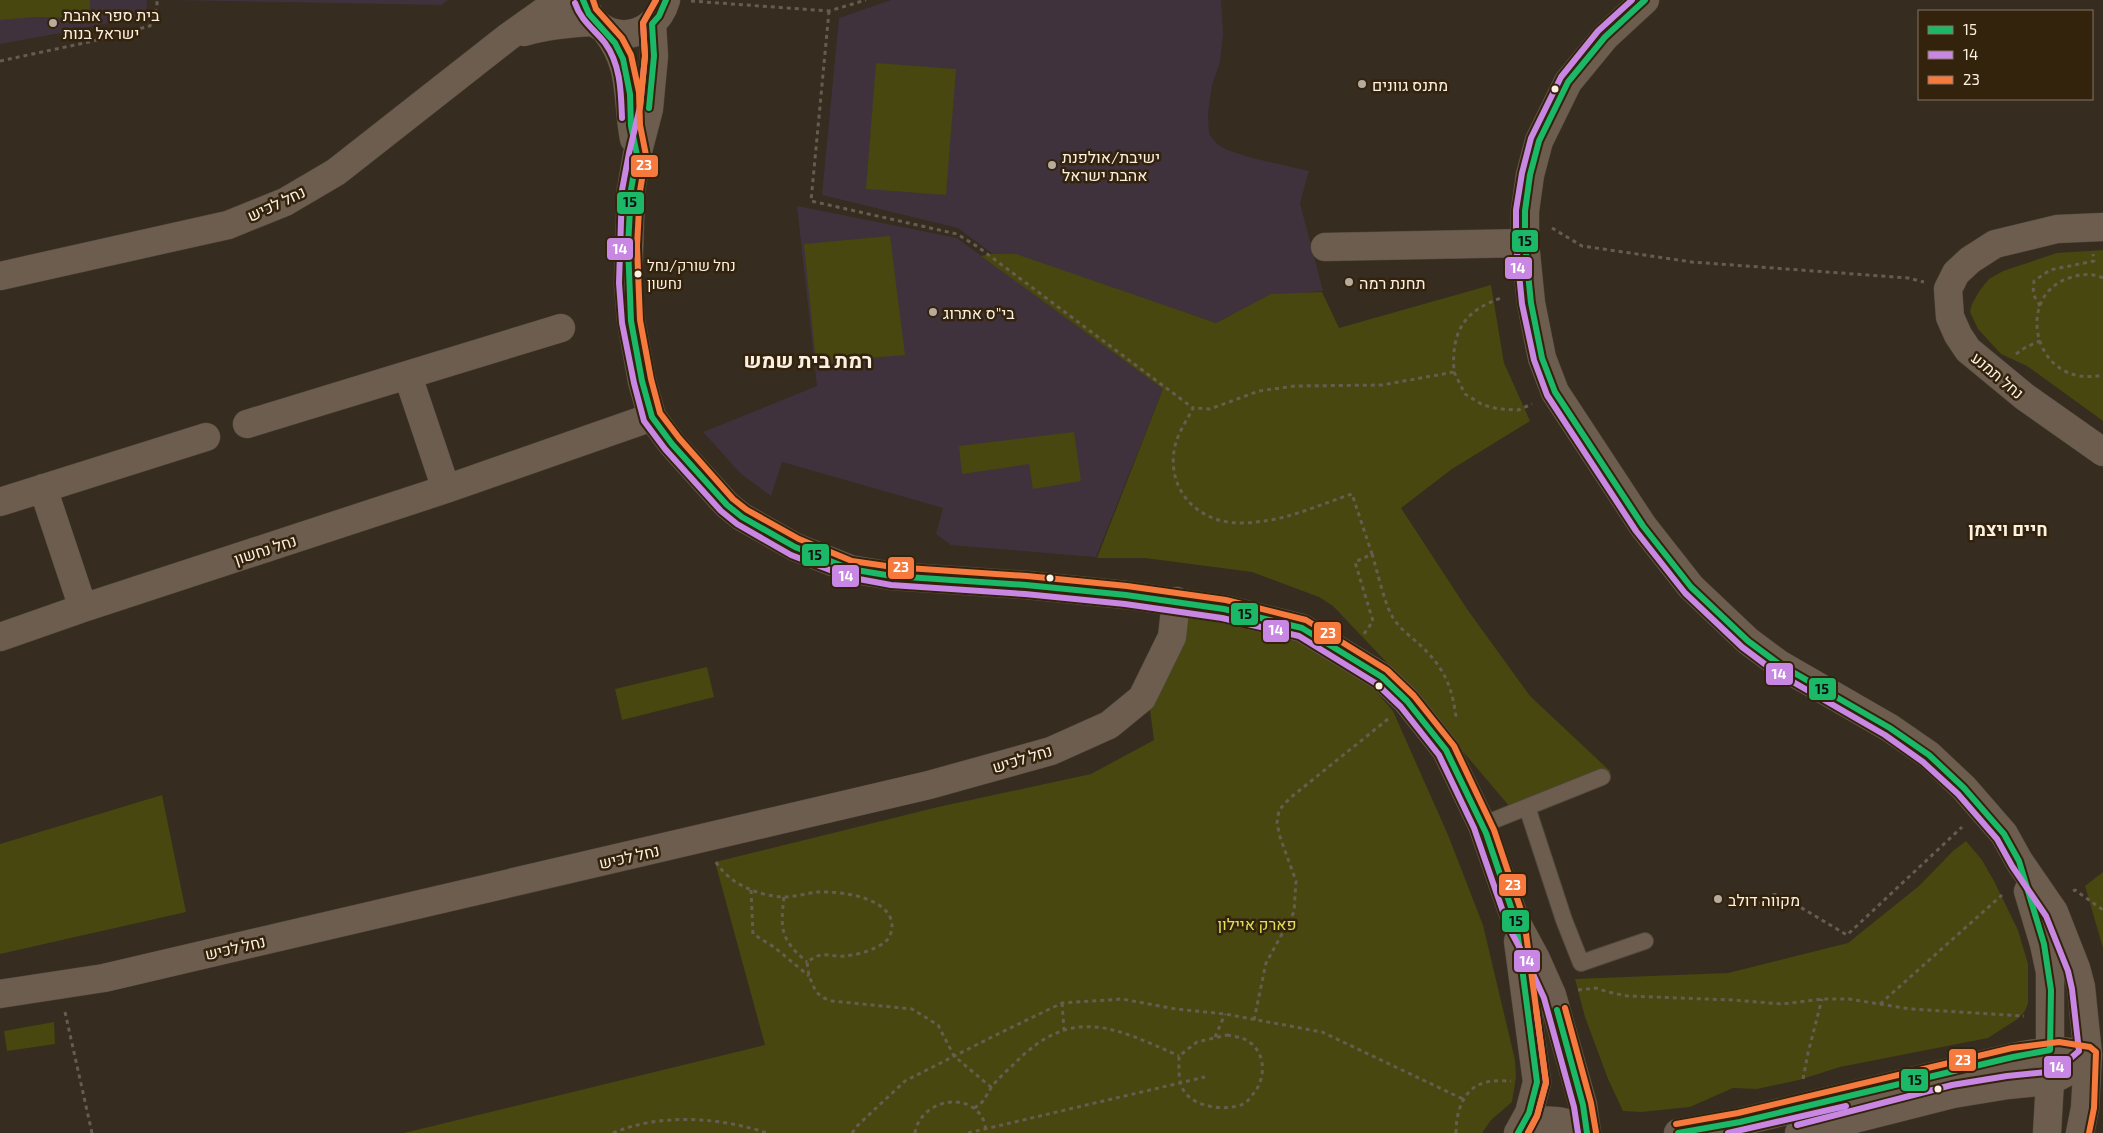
<svg xmlns="http://www.w3.org/2000/svg" width="2103" height="1133" font-family="'Exo 2',Heebo,sans-serif">
<style>
.education{fill:#40323c}
.green{fill:#47470f}
.lines{fill:none;stroke-linecap:round;stroke-linejoin:round}
.service-casing{stroke:#50473c;stroke-width:18}
.minor-casing{stroke:#50473c;stroke-width:29}
.tertiary-casing{stroke:#50473c;stroke-width:29}
.path{stroke:#685c50;stroke-width:3;stroke-dasharray:4 4;stroke-linecap:butt}
.service{stroke:#6d5d4f;stroke-width:16}
.minor{stroke:#6d5d4f;stroke-width:28}
.tertiary{stroke:#6d5d4f;stroke-width:28}
.path-bridge{stroke:#685c50;stroke-width:3;stroke-dasharray:4 4;stroke-linecap:butt}
.bus-1-casing{stroke:#34230c;stroke-width:10}
.bus-2-casing{stroke:#34230c;stroke-width:10}
.bus-3-casing{stroke:#34230c;stroke-width:10}
.bus-1{stroke:#1ab867;stroke-width:6}
.bus-2{stroke:#c787e3;stroke-width:6}
.bus-3{stroke:#f6793e;stroke-width:6}
.poi-dot{fill:#b7ab9e;stroke:#34230c;stroke-width:2}
.bus-dot{fill:#fcf0e2;stroke:#34230c;stroke-width:2}
.labels{text-anchor:middle;dominant-baseline:central;stroke-width:5;stroke-linejoin:round;paint-order:stroke}
.bus-label{font-size:15px;fill:#fcf0e2;stroke:#34230c;text-anchor:start}
.poi-label{font-size:16px;fill:#fcf0e2;stroke:#34230c;text-anchor:start}
.street-label{font-size:16px;fill:#fcf0e2;stroke:#34230c}
.park-label{font-size:16px;fill:#dee155;stroke:#34230c}
.neighbourhood-label{font-size:18px;font-weight:bold;fill:#fcf0e2;stroke:#34230c}
.district-label{font-size:21px;font-weight:bold;fill:#fcf0e2;stroke:#34230c}
.line-badge{stroke:#34230c;stroke-width:2}
.badge-label{font-size:14px;text-anchor:middle;font-weight:bold;fill:#fff}
.pale-badge-label{font-size:14px;text-anchor:middle;font-weight:bold;fill:#111}
</style>
<rect width="100%" height="100%" fill="#362c1f"/>
<!-- education -->
<path class="education" d="M0 0H147L146 15 66 32 0 44Z
M167 0H448L441 5Z
M891 0H1221L1223 34 1220 62 1212 85 1208 113 1209 134 1217 144 1227 150 1252 158 1309 171 1300 203 1323 291 1269 296 1216 323 1019 256 993 254 958 228 822 195 839 18Z
M797 206 957 238 1163 389 1096 557 951 545 936 534 943 508 782 462 771 496 741 474 703 432 817 386Z"/>
<!-- green -->
<path class="green" d="M0 0H90L89 18 35 17 0 20Z
M876 63 956 69 946 195 866 189Z
M890 236 905 355 816 362 804 244Z
M2103 250V421L2027 366 2001 354 1978 329 1970 312 1972 304 1980 290 1989 279 2003 271 2057 253Z
M990 254H1016L1216 323 1271 294 1322 292 1339 328 1491 285 1504 363 1530 421 1452 469 1401 508 1467 609 1530 696 1611 772 1510 807 1391 667 1333 606 1319 597 1252 572 1145 558H1097L1163 389 981 256Z
M1074 432 1081 481 1033 489 1029 464 962 474 959 446Z
M1183 616 1222 622 1296 640 1373 688 1393 711 1448 835 1483 925 1515 1060 1516 1077 1512 1102 1491 1120 1482 1133H404L765 1045 715 862 938 807 1091 774 1154 740 1149 703Z
M707 667 714 697 622 720 615 689Z
M162 795 186 912 0 954V844Z
M1966 841 1982 860 1994 881 2018 930 2028 964V1003L2025 1011 2019 1018 1988 1038 1840 1067 1799 1080 1757 1089 1733 1088 1690 1107 1641 1112 1623 1111 1608 1079 1585 1017 1575 979 1728 973 1848 943 1919 886 1953 851Z
M2103 872V948L2085 886Z
M54 1022 55 1044 7 1051 4 1031Z"/>
<g class="lines">
<defs>
<path id="service" d="M1527 807 1564 920 1581 963 1645 941
M1482 825 1602 777"/>
<path id="minor" d="M524 32C547 25 570 23 594 22
M2103 227 2057 229 1995 244 1970 260 1956 273 1948 289 1950 317 1958 335 1968 350 2025 397 2103 452
M1325 247 1525 243
M0 276 228 225 285 202 336 172 508 37 560 0
M408 376 446 489
M247 424 561 328
M43 488 83 608
M0 502 206 437
M0 637 83 608 446 489 652 417
M0 994 104 978 929 785 1051 751 1109 725 1142 698 1172 637 1176 601
M2047 1133 2050 1081
M2080 1133 2085 1108 2088 1055"/>
<path id="tertiary" d="M583 0C595 46 653 45 666 0
M1645 0 1605 37 1568 82 1539 141 1530 175 1525 211V243L1531 303 1542 358 1555 392 1643 526 1691 587 1748 641 1779 664 1890 728 1929 755 1964 788 2004 834 2019 861 2054 912 2076 968 2081 987 2088 1055
M652 24 654 56 649 109 637 155 631 190 628 283 631 321 642 381 652 417 672 444 727 505 742 517 795 547 850 569 892 576 1026 585 1126 595 1224 609 1302 628 1382 677 1407 701 1446 750 1482 825 1516 922 1536 959 1552 995 1583 1105 1587 1133
M605 30C634 66 626 97 634 139
M2028 891 2044 944 2050 972V1068
M1518 1133 1529 1113 1537 1082 1518 941
M1518 1133C1537 1116 1565 1117 1585 1133
M1678 1133 1740 1122 2013 1057C2043 1052 2057 1048 2088 1055
M1799 1133 1953 1094 2008 1085 2050 1081 2069 1071 2088 1055"/>
</defs>
<!-- service casing -->
<use href="#service" class="service-casing"/>
<!-- minor casing -->
<use href="#minor" class="minor-casing"/>
<!-- tertiary casing -->
<use href="#tertiary" class="tertiary-casing"/>
<!-- path -->
<path class="path" d="M691 1 829 11 866 0
M829 11 811 201 957 234 978 247 1193 408
M0 61 89 42 150 26 157 7V0
M1552 228 1582 246 1692 262 1908 278 1924 282
M2103 278C2092 273 2080 274 2069 278 2013 296 2034 390 2103 375
M2040 306 2033 294 2034 281 2050 270 2094 261 2093 254
M2016 354 2026 347 2040 341
M1454 372 1465 394 1483 405 1499 409 1518 410 1532 404
M1372 554C1377 570 1384 602 1392 616 1398 627 1410 636 1419 644 1443 666 1452 685 1456 717
M1364 634 1373 621 1355 562 1372 554 1352 494C1324 503 1294 517 1264 521 1252 523 1235 524 1222 521 1187 512 1167 481 1175 446 1178 433 1187 420 1193 408L1210 409 1259 391 1295 386 1382 385 1454 372C1451 331 1464 310 1504 297
M716 862C729 884 759 896 784 897 795 897 807 893 818 892 840 891 889 897 892 924 892 929 891 937 886 941 876 950 857 955 844 956 836 957 828 954 821 955 816 956 812 959 807 962L809 976 816 992 824 998 832 1001 912 1009 938 1025 954 1056 992 1088
M751 890 753 934 774 947 809 976
M2073 891 2075 890 2103 910
M784 897C780 930 781 940 807 962
M1760 904C1766 897 1770 893 1780 895L1847 935 1962 827
M1578 990 1596 988 1608 992 1627 996 1733 1000 1782 1004 1822 999H1849L1910 1009 2024 1016
M1062 1003 1064 1030
M1880 1004 2002 895
M65 1012 92 1133
M1254 1020 1266 963 1294 912 1296 881 1280 837 1277 823 1279 810 1290 798 1388 719
M1227 1035C1232 1036 1238 1037 1242 1038 1265 1047 1268 1075 1254 1093 1251 1096 1248 1102 1243 1104 1226 1112 1189 1107 1182 1087 1178 1078 1179 1066 1179 1056L1197 1042Z
M1215 1037 1225 1014
M1803 1079 1808 1053 1822 999
M974 1108C984 1103 985 1097 991 1088 997 1079 1007 1071 1015 1063 1072 1005 1114 1027 1179 1056
M613 1133C660 1113 719 1117 767 1133
M852 1133 858 1125 905 1081 992 1037 1062 1003 1122 999 1176 1009 1225 1014 1322 1032 1463 1099
M915 1133C919 1105 958 1091 978 1112 984 1117 985 1126 987 1133
M1456 1133C1456 1112 1463 1087 1487 1082 1494 1080 1504 1081 1511 1081"/>
<!-- service -->
<use href="#service" class="service"/>
<!-- minor -->
<use href="#minor" class="minor"/>
<!-- tertiary -->
<use href="#tertiary" class="tertiary"/>
<!-- path-bridge -->
<path class="path-bridge" d="M968 1133 1205 1077"/>
<defs>
<path id="bus-1" d="M583 0 589 14 615 43 623 59 630 94 631 126 637 155 631 190 628 246 631 321 642 381 652 417 672 444 727 505 742 517 795 547 850 569 892 576 1026 585 1126 595 1224 609 1302 628 1382 677 1407 701 1446 750 1486 833 1516 922 1537 1082 1529 1113 1518 1133
M1645 0 1605 37 1568 82 1539 141 1530 175 1525 211V243L1531 303 1542 358 1555 392 1643 526 1691 587 1748 641 1779 664 1890 728 1929 755 1964 788 2004 834 2019 861 2044 944 2051 990 2050 1050 2013 1057 1740 1122 1678 1133
M649 108 654 56 652 24 659 16 666 0
M1557 1010 1583 1105 1587 1133"/>
<path id="bus-2" d="M656 0 643 23 645 56 640 107 629 153 622 190 619 283 622 323 634 383 644 421 665 449 721 511 737 524 791 555 848 577 891 585 1025 594 1125 604 1222 618 1299 636 1377 684 1401 707 1439 755 1474 828 1508 926 1528 963 1544 998 1574 1107 1578 1133
M1632 0 1598 31 1561 77 1531 138 1522 173 1516 210V243L1522 304 1534 360 1547 395 1636 531 1685 593 1742 647 1774 671 1885 735 1923 762 1958 794 1997 839 2012 866 2046 916 2068 971 2072 989 2079 1051 2064 1064 2047 1072 2007 1076 1952 1085 1797 1125
M575 3C581 21 594 29 605 43 621 65 621 93 622 118
M1528 1133 1537 1116 1546 1083 1536 1008
M1728 1133 1846 1106"/>
<path id="bus-3" d="M593 0 596 9 622 38 631 55 639 92 640 125 646 155 640 191 637 246 640 320 651 379 660 413 679 438 733 499 747 510 799 539 852 561 893 567 1027 576 1127 586 1226 600 1306 620 1387 670 1414 696 1454 746 1494 830 1524 919 1546 1082 1537 1116 1528 1133
M640 107 645 56 643 23 656 0
M1565 1008 1591 1103 1596 1132
M1676 1124 1738 1113 2012 1048 2059 1042 2090 1047 2096 1052 2094 1108 2089 1133"/>
</defs>
<!-- bus-1 casing -->
<use href="#bus-1" class="bus-1-casing"/>
<!-- bus-2 casing -->
<use href="#bus-2" class="bus-2-casing"/>
<!-- bus-3 casing -->
<use href="#bus-3" class="bus-3-casing"/>
<!-- bus-1 -->
<use href="#bus-1" class="bus-1"/>
<!-- bus-2 -->
<use href="#bus-2" class="bus-2"/>
<!-- bus-3 -->
<use href="#bus-3" class="bus-3"/>
</g>
<!-- markers -->
<g class="poi-dot">
<circle cx="53" cy="23" r="5"/>
<circle cx="1362" cy="84" r="5"/>
<circle cx="1052" cy="165" r="5"/>
<circle cx="1349" cy="282" r="5"/>
<circle cx="933" cy="312" r="5"/>
<circle cx="1718" cy="899" r="5"/>
</g>
<g class="bus-dot">
<circle cx="1555" cy="89" r="4.5"/>
<circle cx="638" cy="274" r="4.5"/>
<circle cx="1050" cy="578" r="4.5"/>
<circle cx="1379" cy="686" r="4.5"/>
<circle cx="1938" cy="1089" r="4.5"/>
</g>
<g class="labels">
<!-- bus labels -->
<g class="bus-label">
<text x="647" y="265">נחל שורק/נחל<tspan x="647" dy="18">נחשון</tspan></text>
</g>
<!-- poi labels -->
<g class="poi-label">
<text x="63" y="14">בית ספר אהבת<tspan x="63" dy="18">ישראל בנות</tspan></text>
<text x="1372" y="84">מתנס גוונים</text>
<text x="1062" y="156">ישיבת/אולפנת<tspan x="1062" dy="18">אהבת ישראל</tspan></text>
<text x="1359" y="282">תחנת רמה</text>
<text x="943" y="312">בי"ס אתרוג</text>
<text x="1728" y="899">מקווה דולב</text>
</g>
<!-- street labels -->
<g class="street-label">
<text transform="translate(276 203) rotate(-25)">נחל לכיש</text>
<text transform="translate(1998 375) rotate(40)">נחל תמנע</text>
<text transform="translate(265 549) rotate(-18)">נחל נחשון</text>
<text transform="translate(1022 758) rotate(-17)">נחל לכיש</text>
<text transform="translate(629 856) rotate(-13)">נחל לכיש</text>
<text transform="translate(235 947) rotate(-13)">נחל לכיש</text>
</g>
<!-- park labels -->
<g class="park-label">
<text x="1257" y="923">פארק איילון</text>
</g>
<!-- neighbourhood labels -->
<g class="neighbourhood-label">
<text x="2008" y="529">חיים ויצמן</text>
</g>
<!-- district labels -->
<g class="district-label">
<text x="808" y="359">רמת בית שמש</text>
</g>
</g>
<g class="line-badge">
<rect x="630" y="154" width="29" height="24" rx="5" fill="#f6793e"/>
<rect x="616" y="191" width="29" height="24" rx="5" fill="#1ab867"/>
<rect x="1511" y="229" width="28" height="24" rx="5" fill="#1ab867"/>
<rect x="606" y="237" width="28" height="24" rx="5" fill="#c787e3"/>
<rect x="1504" y="256" width="29" height="24" rx="5" fill="#c787e3"/>
<rect x="801" y="543" width="29" height="24" rx="5" fill="#1ab867"/>
<rect x="887" y="556" width="28" height="24" rx="5" fill="#f6793e"/>
<rect x="831" y="564" width="29" height="24" rx="5" fill="#c787e3"/>
<rect x="1230" y="602" width="29" height="24" rx="5" fill="#1ab867"/>
<rect x="1262" y="619" width="28" height="24" rx="5" fill="#c787e3"/>
<rect x="1313" y="621" width="29" height="24" rx="5" fill="#f6793e"/>
<rect x="1765" y="662" width="29" height="24" rx="5" fill="#c787e3"/>
<rect x="1808" y="677" width="29" height="24" rx="5" fill="#1ab867"/>
<rect x="1498" y="873" width="29" height="24" rx="5" fill="#f6793e"/>
<rect x="1501" y="909" width="29" height="24" rx="5" fill="#1ab867"/>
<rect x="1513" y="949" width="28" height="24" rx="5" fill="#c787e3"/>
<rect x="1948" y="1048" width="29" height="24" rx="5" fill="#f6793e"/>
<rect x="2043" y="1055" width="29" height="24" rx="5" fill="#c787e3"/>
<rect x="1900" y="1068" width="29" height="24" rx="5" fill="#1ab867"/>
</g>
<g class="badge-label">
<text x="644" y="170">23</text>
<text x="620" y="254">14</text>
<text x="1518" y="273">14</text>
<text x="901" y="572">23</text>
<text x="846" y="581">14</text>
<text x="1276" y="635">14</text>
<text x="1328" y="638">23</text>
<text x="1779" y="679">14</text>
<text x="1513" y="890">23</text>
<text x="1527" y="966">14</text>
<text x="1963" y="1065">23</text>
<text x="2057" y="1072">14</text>
</g>
<g class="pale-badge-label">
<text x="630" y="207">15</text>
<text x="1525" y="246">15</text>
<text x="815" y="560">15</text>
<text x="1245" y="619">15</text>
<text x="1822" y="694">15</text>
<text x="1516" y="926">15</text>
<text x="1915" y="1085">15</text>
</g>
<!-- legend -->
<rect x="1918" y="10" width="175" height="90" fill="#34230c" stroke="#847562"/>
<rect x="1928" y="26" width="25" height="8" fill="#1ab867" stroke="#847562"/>
<text x="1963" y="35" font-size="15" fill="#fcf0e2">15</text>
<rect x="1928" y="51" width="25" height="8" fill="#c787e3" stroke="#847562"/>
<text x="1963" y="60" font-size="15" fill="#fcf0e2">14</text>
<rect x="1928" y="76" width="25" height="8" fill="#f6793e" stroke="#847562"/>
<text x="1963" y="85" font-size="15" fill="#fcf0e2">23</text>
</svg>
